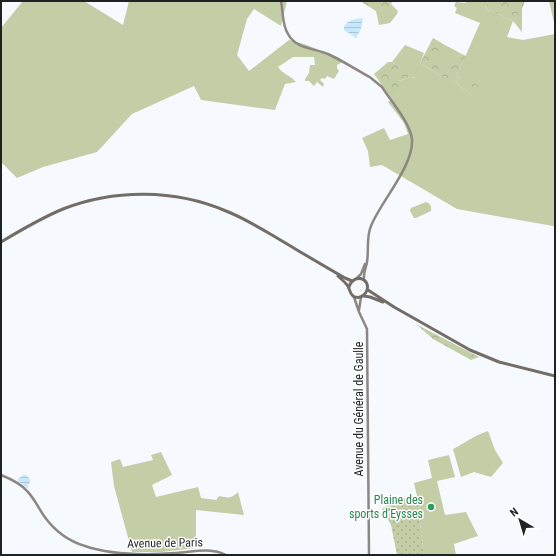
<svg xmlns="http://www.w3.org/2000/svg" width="556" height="556" font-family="'Roboto Condensed',sans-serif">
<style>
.grass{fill:#c3cda6}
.forest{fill:url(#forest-crowns)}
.garden{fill:url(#garden-dots)}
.water{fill:url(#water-rules)}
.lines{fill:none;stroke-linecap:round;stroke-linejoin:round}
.secondary{stroke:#8d8782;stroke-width:2.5}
.primary{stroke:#746d67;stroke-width:3}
.leisure-dot{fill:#2e9e5b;stroke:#fff;stroke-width:1.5}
.labels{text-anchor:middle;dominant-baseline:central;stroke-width:3;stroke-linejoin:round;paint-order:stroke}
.street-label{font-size:12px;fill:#1e2224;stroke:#fff}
.leisure-label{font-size:12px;fill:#27864d;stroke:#fff;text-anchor:end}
</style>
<defs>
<pattern id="forest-crowns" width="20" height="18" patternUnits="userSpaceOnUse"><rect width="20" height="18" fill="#c3cda6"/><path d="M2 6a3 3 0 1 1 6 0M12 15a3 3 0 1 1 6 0" fill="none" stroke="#a7b08f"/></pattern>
<pattern id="garden-dots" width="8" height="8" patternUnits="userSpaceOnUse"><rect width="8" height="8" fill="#c3cda6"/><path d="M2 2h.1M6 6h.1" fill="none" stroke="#a7b08f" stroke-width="1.8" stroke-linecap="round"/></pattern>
<pattern id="water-rules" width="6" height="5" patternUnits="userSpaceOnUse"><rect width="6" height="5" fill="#c7e7fc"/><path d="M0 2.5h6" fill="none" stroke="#aac6d8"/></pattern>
</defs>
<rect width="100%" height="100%" fill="#f6fafe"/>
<!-- grass -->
<path class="grass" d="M23 1H84L123 25 129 1H287L281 26 254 9 247 19 237 55 249 71 289 40 304 44 340 58 341 63 337 65V68L339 71 334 79 327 76 325 79 322 78 320 80 324 84 323 87 317 82 314 86 309 81H305V79L309 73 310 65H315L314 57H293L278 67C284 75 290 75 296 82L285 84 275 110 201 100 194 86 132 114 97 152 43 167 17 178 1 162V28Z
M390 1H393L391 4 398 11 397 14 390 23 379 25 376 11 389 9 391 4Z
M467 1H488L486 10 492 11 513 21 507 37 523 40 555 34V227L553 226 457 209 382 165 370 167 368 151 362 138 384 128 390 140 408 134 404 123 388 102 399 93V81L410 77 416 78 392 62 405 45 424 53 420 63 442 77 453 80 473 97 465 80 460 79 456 76C465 59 472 40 480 23L455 13 457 8 454 6 456 2 465 3Z
M549 1H555V27Z
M445 45 460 53 452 66 440 60Z
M426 202C430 203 432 207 431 211L416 218H414L410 211 411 208Z
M488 431 495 450 503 463 491 477 474 472 461 477 453 449C465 443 475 435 488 431Z
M161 452 172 475 152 485 156 497 198 487 201 498 216 500 219 496C228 498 231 499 238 492L244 515 196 510V548L161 552H132L114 486 111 462 120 459 123 467 153 460 151 455Z
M449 455 455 477 437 481 445 515 466 512 478 536 454 544 456 555H423V547L417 496 414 483 432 478 428 460Z"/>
<!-- forest -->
<path class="forest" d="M360 1H390L391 4 389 10 376 11Z
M488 1H525L522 9V32L513 21 492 11 486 10Z
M433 38 445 45 441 60 452 65 460 53 466 56 456 76 460 79 463 78 465 80 467 78 479 86 473 97 453 80 451 83H441L442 77 420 63Z
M388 62H392L417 78 410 77 399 81V93L392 99 374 74Z
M416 324 479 357 471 360 433 339Z"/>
<!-- garden -->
<path class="garden" d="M417 496 423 547V555H397L391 525 382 509C394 501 404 498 417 496Z"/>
<!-- water -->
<path class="water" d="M362 18 363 19 361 29 356 38 344 30V26C349 20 354 19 362 18Z
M23 475H26L30 479V482L27 488 17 480Z"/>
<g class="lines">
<!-- secondary -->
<path class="secondary" d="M281 1C283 11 282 25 288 34 296 49 314 48 328 54 343 61 357 70 371 78L382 87C391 101 410 123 412 139 414 166 381 201 371 226 366 238 369 250 367 262 366 268 363 273 364 280
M357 278 361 274 365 264
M354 297 359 312 367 329 369 555
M359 310 361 297
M1 475C11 479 20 483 27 491 34 498 38 507 44 516 54 530 68 541 85 546 111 555 148 555 176 553 193 552 210 547 226 555"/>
<!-- primary -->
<path class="primary" d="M1 242C21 230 41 218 63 209 114 189 175 189 226 211 244 218 260 228 277 238 299 251 322 265 345 278L352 281
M338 276C341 279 345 282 347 285 350 288 349 293 353 296 363 302 373 287 364 280 358 276 351 280 349 287
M368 290 394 307 470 350 499 362 555 376
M364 296 370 297 383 302"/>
</g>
<!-- markers -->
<circle class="leisure-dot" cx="431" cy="507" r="4"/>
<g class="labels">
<!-- street labels -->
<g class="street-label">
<text transform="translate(359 409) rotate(-90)">Avenue du Général de Gaulle</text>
<text transform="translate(165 543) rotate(-1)">Avenue de Paris</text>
</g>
<!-- leisure labels -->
<g class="leisure-label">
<text x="423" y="500">Plaine des<tspan x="423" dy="14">sports d'Eysses</tspan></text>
</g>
</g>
<!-- border -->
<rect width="556" height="556" fill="none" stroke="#1e2224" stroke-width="4"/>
<!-- north arrow -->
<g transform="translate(520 520) rotate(322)" stroke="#ffffff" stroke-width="3" paint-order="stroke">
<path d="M0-3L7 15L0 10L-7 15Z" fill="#1e2224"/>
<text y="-6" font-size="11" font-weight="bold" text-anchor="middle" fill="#1e2224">N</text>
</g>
</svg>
